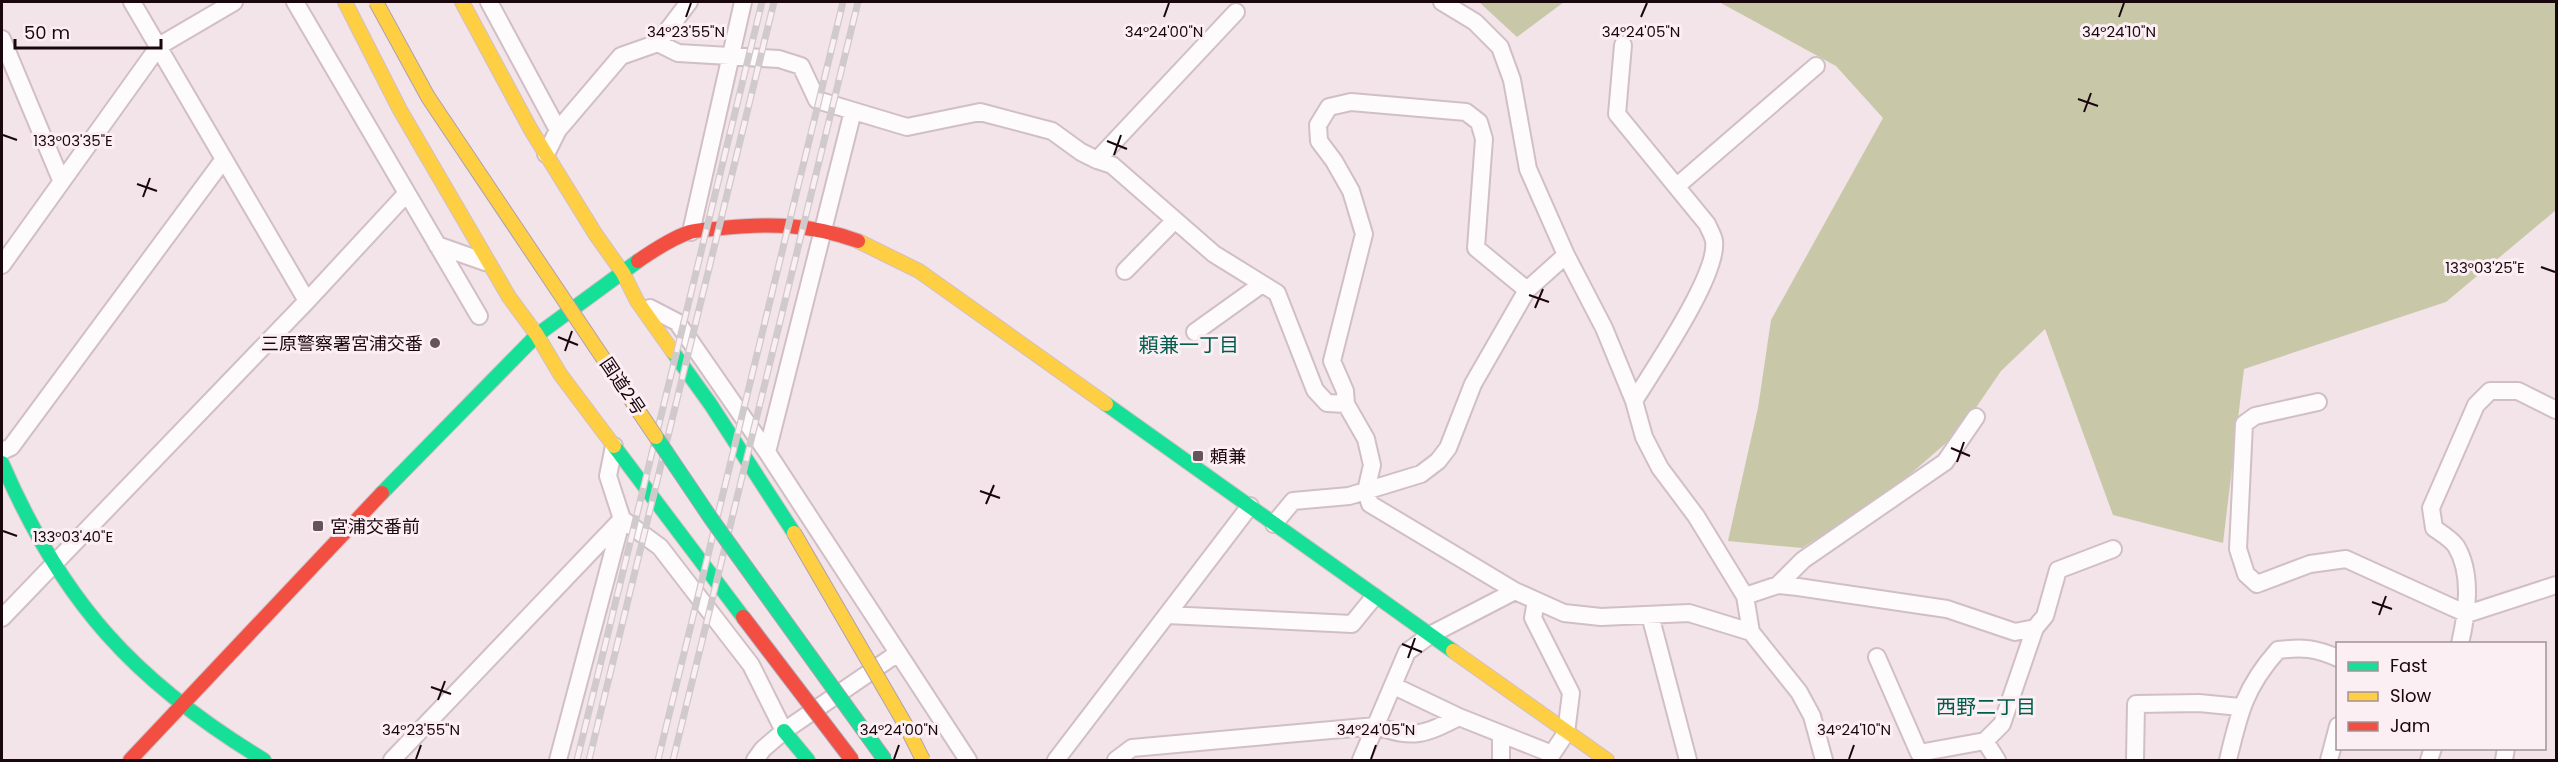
<svg xmlns="http://www.w3.org/2000/svg" width="2558" height="762" font-family="Poppins,'Noto Sans JP',sans-serif">
<style>
.forest{fill:#c8c8a8}
.lines{fill:none;stroke-linecap:round;stroke-linejoin:round}
.street-casing{stroke:#d1bfc5;stroke-width:20}
.fast-casing{stroke:#d1bfc5;stroke-width:16}
.slow-casing{stroke:#d1bfc5;stroke-width:16}
.jam-casing{stroke:#d1bfc5;stroke-width:16}
.street{stroke:#fdfbfc;stroke-width:16}
.fast{stroke:#16e098;stroke-width:14}
.slow{stroke:#ffcf43;stroke-width:14}
.jam{stroke:#f24e42;stroke-width:14}
.rail-casing{stroke:#d0cacc;stroke-width:7}
.rail{stroke:#fceff3;stroke-width:4.5;stroke-dasharray:14;stroke-linecap:butt}
.fast-bridge-casing{stroke:#ada0b2;stroke-width:16;stroke-linecap:butt}
.slow-bridge-casing{stroke:#ada0b2;stroke-width:16;stroke-linecap:butt}
.jam-bridge-casing{stroke:#ada0b2;stroke-width:16;stroke-linecap:butt}
.fast-bridge{stroke:#16e098;stroke-width:14}
.slow-bridge{stroke:#ffcf43;stroke-width:14}
.jam-bridge{stroke:#f24e42;stroke-width:14}
.ticks{fill:none;stroke:#1a060d;stroke-width:2}
.poi-dot{fill:#66545a;stroke:#fceff3;stroke-width:2}
.labels{text-anchor:middle;dominant-baseline:central;stroke-width:6;stroke-linejoin:round;paint-order:stroke}
.poi-label{font-size:18px;fill:#1a060d;stroke:#fceff3;text-anchor:start}
.street-label{font-size:18px;fill:#1a060d;stroke:#fceff3}
.neighbourhood-label{font-size:20px;fill:#005d4e;stroke:#fceff3}
.ticks-label{font-size:15px;text-anchor:middle;fill:#1a060d;stroke:#fceff3;stroke-width:6;stroke-linejoin:round;paint-order:stroke}
</style>
<rect width="100%" height="100%" fill="#f2e4e8"/>
<!-- forest -->
<path class="forest" d="M1479 2H1564L1517 37Z
M1719 2H2556V210L2446 302 2244 369 2223 543 2113 515 2045 329 2001 371 1960 431 1885 496 1802 548 1728 541 1758 408 1771 320 1883 118 1836 66Z"/>
<g class="lines">
<defs>
<path id="street" d="M132 2 307 301
M295 2 479 316
M489 2 558 130
M1442 2 1475 22 1500 47 1512 80 1528 169 1566 255 1604 328 1634 401 1644 437 1660 468 1696 516 1745 596 1751 632
M1236 12 1097 160 1112 165 1214 254 1277 293 1315 390 1327 403 1346 404
M2 39 61 180
M658 43 678 53 779 59 801 66 817 100 907 127 980 112 1052 131 1081 152 1097 160
M1623 45 1617 114 1707 224C1709 229 1713 235 1714 241 1719 274 1653 370 1634 401
M546 154 558 130 621 56 658 43 689 2
M1677 186 1816 66
M691 232 743 2
M437 245 485 262
M2 265 159 46 234 2
M1125 271 1175 220
M1527 290 1476 248 1484 139 1479 122 1466 112 1351 102 1329 107 1318 125 1319 141 1334 161 1351 191 1364 234 1332 361 1345 391 1346 404 1366 439 1372 465 1366 491 1370 504 1515 591 1564 613 1601 617 1689 613 1751 632 1799 692 1812 716 1824 760
M650 308 677 322 767 452 968 760
M1195 332 1262 284
M2318 402 2255 416 2244 424 2238 549 2246 574 2257 584 2310 564 2346 559 2467 614 2556 585
M614 446 608 476 622 519 660 547 751 665 784 731
M2 451 11 447 224 159
M767 452 853 111
M1274 524 1293 501 1349 496 1421 474 1438 461 1448 448 1473 384 1527 290 1566 255
M1778 585 1803 560 1945 462 1976 417
M1745 596 1778 585 1798 587 1947 609 2015 632 2035 628 2045 616 2058 570 2113 549
M1167 615 1352 624 1374 597
M1650 615 1688 760
M2 618 307 301 407 193
M2460 644C2467 613 2473 574 2456 546 2451 539 2441 533 2434 528L2431 508 2476 405 2490 391H2518L2556 410
M1877 657 1919 753 1985 741 1997 760
M1394 686 1459 717 1552 754 1566 733 1571 693 1533 618 1536 601
M1985 741 2002 724 2035 628
M392 760 622 519
M558 760 621 522
M755 760 763 749 784 731 898 653
M1056 760 1250 506
M1116 760 1132 748 1376 726C1415 739 1423 735 1459 717
M1361 760 1407 652 1430 635 1515 591
M1501 760V734
M2135 760 2136 704 2199 703 2240 707
M2228 760C2239 713 2245 687 2278 650 2303 647 2315 648 2338 658
M2329 760 2338 726
M2429 760 2433 748
M2504 760 2506 748"/>
<path id="fast" d="M673 352 711 405 794 533
M1106 404 1453 651
M614 446 743 617
M2 463C62 602 135 682 264 760
M382 493 537 335 638 261
M784 731 808 760"/>
<path id="slow" d="M345 2 400 110 509 297 537 335 560 374 614 446
M462 2 531 130 596 235 623 273 637 301 673 352
M858 241 919 271 1106 404
M1453 651 1607 760"/>
<path id="jam" d="M638 261C654 250 672 238 690 232 700 229 712 230 722 228 771 223 811 224 858 241
M130 760 382 493"/>
</defs>
<!-- street casing -->
<use href="#street" class="street-casing"/>
<!-- fast casing -->
<use href="#fast" class="fast-casing"/>
<!-- slow casing -->
<use href="#slow" class="slow-casing"/>
<!-- jam casing -->
<use href="#jam" class="jam-casing"/>
<!-- street -->
<use href="#street" class="street"/>
<!-- fast -->
<use href="#fast" class="fast"/>
<!-- slow -->
<use href="#slow" class="slow"/>
<!-- jam -->
<use href="#jam" class="jam"/>
<defs>
<path id="rail" d="M577 760 762 2
M589 760 774 2
M658 760 843 2
M673 760 858 2"/>
</defs>
<!-- rail casing -->
<use href="#rail" class="rail-casing"/>
<!-- rail -->
<use href="#rail" class="rail"/>
<defs>
<path id="fast-bridge" d="M656 437 712 520 885 760"/>
<path id="slow-bridge" d="M376 2 428 97 656 437
M794 533 905 724 923 760"/>
<path id="jam-bridge" d="M743 617 852 760"/>
</defs>
<!-- fast-bridge casing -->
<use href="#fast-bridge" class="fast-bridge-casing"/>
<!-- slow-bridge casing -->
<use href="#slow-bridge" class="slow-bridge-casing"/>
<!-- jam-bridge casing -->
<use href="#jam-bridge" class="jam-bridge-casing"/>
<!-- fast-bridge -->
<use href="#fast-bridge" class="fast-bridge"/>
<!-- slow-bridge -->
<use href="#slow-bridge" class="slow-bridge"/>
<!-- jam-bridge -->
<use href="#jam-bridge" class="jam-bridge"/>
</g>
<!-- ticks -->
<path class="ticks" d="M686 17 691 3M1164 17 1169 3M1641 17 1647 3M2119 17 2124 3M2078 99 2098 106M2084 112 2091 93M3 135 17 140M1107 141 1127 149M1114 155 1121 135M137 184 157 191M143 197 150 178M2541 267 2555 272M1529 295 1549 302M1535 308 1543 289M558 337 578 345M565 351 572 331M1951 448 1970 456M1957 462 1964 442M980 491 1000 498M986 504 994 485M3 531 17 536M2372 602 2392 609M2379 615 2386 596M1402 644 1422 652M1408 658 1415 638M431 687 451 694M438 700 445 681M416 759 421 745M894 759 899 745M1371 759 1376 745M1849 759 1854 745"/>
<!-- markers -->
<g class="poi-dot">
<circle cx="435" cy="343" r="6"/>
<rect x="1192" y="450" width="12" height="12" rx="3"/>
<rect x="312" y="520" width="12" height="12" rx="3"/>
</g>
<g class="labels">
<!-- poi labels -->
<g class="poi-label">
<text x="423" y="343" text-anchor="end">三原警察署宮浦交番</text>
<text x="1210" y="456">頼兼</text>
<text x="330" y="526">宮浦交番前</text>
</g>
<!-- street labels -->
<g class="street-label">
<text transform="translate(623 386) rotate(56)">国道2号</text>
</g>
<!-- neighbourhood labels -->
<g class="neighbourhood-label">
<text x="1189" y="345">頼兼一丁目</text>
<text x="1986" y="707">西野二丁目</text>
</g>
</g>
<g class="ticks-label">
<text x="686" y="37">34°23'55"N</text>
<text x="1164" y="37">34°24'00"N</text>
<text x="1641" y="37">34°24'05"N</text>
<text x="2119" y="37">34°24'10"N</text>
<text x="73" y="146">133°03'35"E</text>
<text x="2485" y="273">133°03'25"E</text>
<text x="73" y="542">133°03'40"E</text>
<text x="421" y="735">34°23'55"N</text>
<text x="899" y="735">34°24'00"N</text>
<text x="1376" y="735">34°24'05"N</text>
<text x="1854" y="735">34°24'10"N</text>
</g>
<!-- border -->
<rect width="2558" height="762" fill="none" stroke="#1a060d" stroke-width="6"/>
<!-- legend -->
<rect x="2336" y="642" width="210" height="108" fill="#fceff3" stroke="#a29297" stroke-width="1.5"/>
<rect x="2348" y="662" width="30" height="9" fill="#16e098" stroke="#a29297" stroke-width="1.5"/>
<text x="2390" y="672" font-size="18" fill="#1a060d">Fast</text>
<rect x="2348" y="692" width="30" height="9" fill="#ffcf43" stroke="#a29297" stroke-width="1.5"/>
<text x="2390" y="702" font-size="18" fill="#1a060d">Slow</text>
<rect x="2348" y="722" width="30" height="9" fill="#f24e42" stroke="#a29297" stroke-width="1.5"/>
<text x="2390" y="732" font-size="18" fill="#1a060d">Jam</text>
<!-- scale -->
<path d="M15 39v9h146v-9" fill="none" stroke="#1a060d" stroke-width="3"/>
<text x="24" y="39" font-size="18" fill="#1a060d" stroke="#fceff3" stroke-width="4.5" paint-order="stroke">50 m</text>
</svg>
